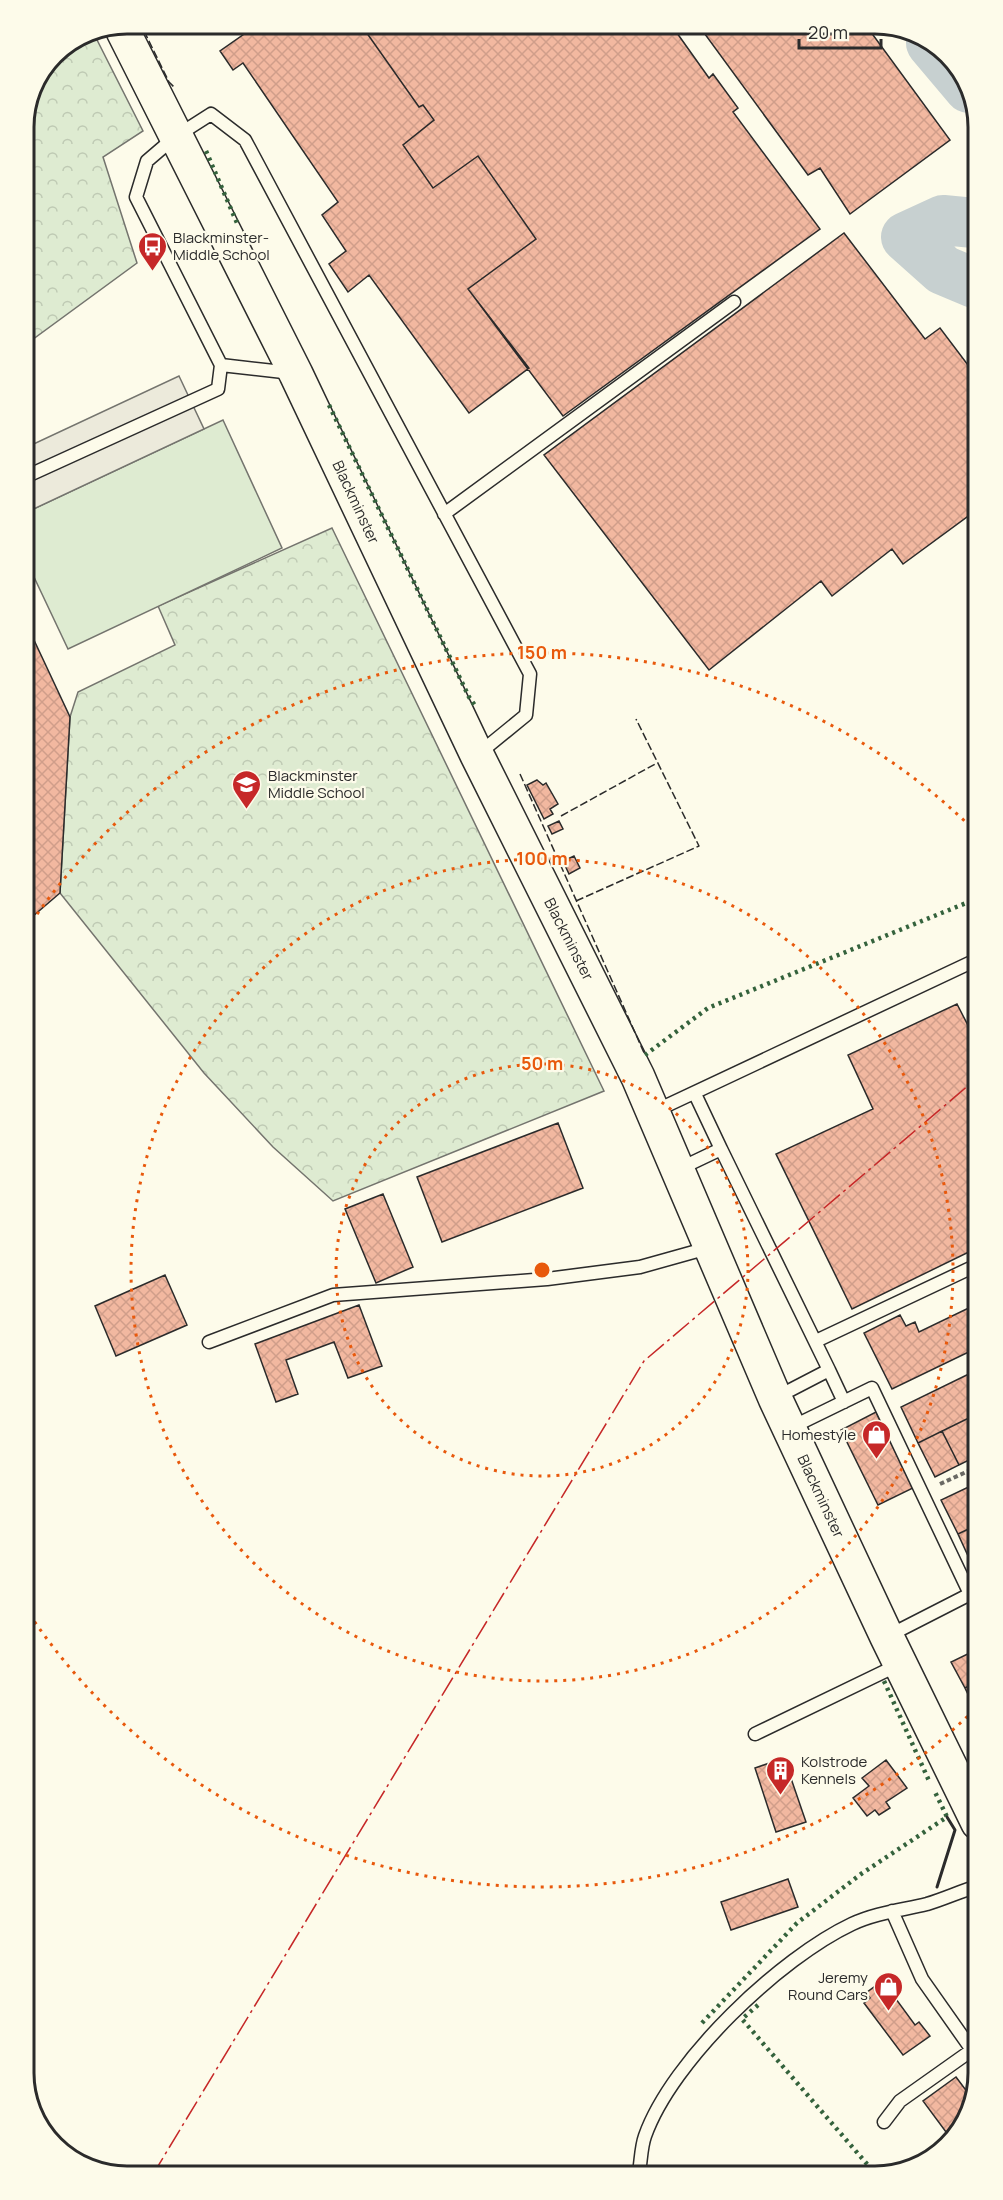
<svg xmlns="http://www.w3.org/2000/svg" width="1003" height="2200" font-family="Manrope,sans-serif">
<style>
.park{fill:url(#park-crowns);stroke:#74746e;stroke-width:1.5}
.pitch{fill:#deebd1;stroke:#74746e;stroke-width:1.5}
.parking{fill:#eceadb;stroke:#74746e;stroke-width:1.5}
.lines{fill:none;stroke-linecap:round;stroke-linejoin:round}
.river{stroke:#c7d0d0;stroke-width:50}
.building{fill:url(#building-cross-hatch);stroke:#2b2b2b;stroke-width:1.5}
.service-casing{stroke:#2b2b2b;stroke-width:15}
.secondary-casing{stroke:#2b2b2b;stroke-width:36}
.path{stroke:#6a6964;stroke-width:4;stroke-dasharray:4.5 3;stroke-linecap:butt}
.service{stroke:#fdfbea;stroke-width:12}
.secondary{stroke:#fdfbea;stroke-width:33}
.hedge{stroke:#34623c;stroke-width:4.5;stroke-dasharray:3 4.5;stroke-linecap:butt}
.fence{stroke:#2b2b2b;stroke-width:1.5;stroke-dasharray:8 3;stroke-linecap:butt}
.wall{stroke:#2b2b2b;stroke-width:3}
.power{stroke:#c62828;stroke-width:1.5;stroke-dasharray:21 4.5 3 4.5;stroke-linecap:butt}
.ring{fill:none;stroke:#e8590c;stroke-width:3;stroke-dasharray:3 6}
.labels{text-anchor:middle;dominant-baseline:central;stroke-width:4.5;stroke-linejoin:round;paint-order:stroke}
.poi-label{font-size:15px;fill:#2b2b2b;stroke:#fdfbea;text-anchor:start}
.street-label{font-size:15px;fill:#2b2b2b;stroke:#fdfbea}
.rim{fill:none;stroke:#2b2b2b;stroke-width:3}
.centre{fill:#e8590c;stroke:#fdfbea;stroke-width:3}
.ring-label{font-size:18px;text-anchor:middle;font-weight:bold;fill:#e8590c;stroke:#fdfbea;stroke-width:4.5;stroke-linejoin:round;paint-order:stroke}
</style>
<defs>
<pattern id="park-crowns" width="20" height="18" patternUnits="userSpaceOnUse" patternTransform="scale(1.5)"><rect width="20" height="18" fill="#deebd1"/><path d="M2 6a3 3 0 1 1 6 0M12 15a3 3 0 1 1 6 0" fill="none" stroke="#bfcab4"/></pattern>
<pattern id="building-cross-hatch" width="8" height="8" patternUnits="userSpaceOnUse" patternTransform="scale(1.5)"><rect width="8" height="8" fill="#f2b8a0"/><path d="M0 0l8 8M0 8l8-8" fill="none" stroke="#d09e8a"/></pattern>
</defs>
<rect width="100%" height="100%" fill="#fdfbea"/>
<!-- park -->
<path class="park" d="M88 32H93L143 131 103 157 137 263 25 345 24 121 55 54Z
M332 528 604 1091 333 1201 273 1147 204 1073 60 893 70 717 78 692 175 645 158 606Z"/>
<!-- pitch -->
<path class="pitch" d="M223 420 282 548 68 649 25 558V513Z"/>
<!-- parking -->
<path class="parking" d="M179 376 204 429 25 513V448Z"/>
<g class="lines">
<!-- river -->
<path class="river" d="M931 43 969 88
M974 223 943 220 906 237 943 270 974 283"/>
</g>
<!-- building -->
<path class="building" d="M865 24 950 140 850 214 820 168 808 175 699 26Z
M672 26 709 78 713 74 738 108 733 112 820 229 563 416 468 289 536 239 478 156 433 188 403 145 434 120 423 105 419 107 364 29Z
M364 29 419 107 423 105 434 120 403 145 433 188 478 156 536 239 468 289 529 368 469 413 369 275 348 292 329 264 346 251 322 215 338 202 243 63 233 70 220 51 250 30Z
M844 233 925 339 940 328 974 373 975 511 903 564 892 549 832 596 821 581 709 670 544 455Z
M26 623 70 717 60 893 26 922Z
M537 780 543 785 546 783 558 804 550 809 553 814 544 819 527 785Z
M559 821 563 829 552 834 548 826Z
M574 856 580 868 569 874 563 861Z
M957 1004 976 1041 977 1248 852 1309 776 1154 873 1109 848 1055Z
M558 1123 583 1188 442 1242 417 1177Z
M383 1194 413 1267 376 1283 345 1209Z
M165 1275 187 1325 116 1356 95 1306Z
M977 1304V1348L892 1389 864 1333 900 1315 906 1326 915 1322 919 1332Z
M359 1305 382 1366 348 1378 334 1342 286 1360 298 1394 276 1402 255 1344Z
M977 1370V1414L918 1443 901 1407Z
M876 1412 913 1488 878 1505 841 1430Z
M977 1414V1456L959 1465 942 1431Z
M942 1431 959 1465 935 1477 918 1443Z
M977 1483V1525L958 1534 941 1500Z
M977 1525 978 1570 975 1571 958 1534Z
M978 1649V1681L965 1688 951 1662Z
M978 1681V1712L977 1713 965 1688Z
M784 1758 806 1822 776 1832 755 1768Z
M886 1760 907 1788 886 1802 890 1808 879 1815 875 1810 867 1816 853 1798 869 1786 862 1778Z
M788 1879 798 1907 731 1930 721 1902Z
M886 1978 897 1992 893 1995 915 2025 919 2022 930 2036 903 2055 864 2003 870 1998 866 1993Z
M956 2077 971 2097 963 2120 946 2132 923 2101Z"/>
<g class="lines">
<defs>
<path id="service" d="M292 373 221 365 136 197 147 161 175 137 211 114 245 140 530 674 526 715 477 755
M25 477 218 389 221 365
M444 514 734 302
M695 1094 721 1149
M653 1112 976 960
M679 1169 721 1149 829 1370 775 1398
M816 1341 977 1265
M209 1342 333 1295 547 1279 640 1267 708 1248
M829 1370 844 1402
M790 1428 872 1388 970 1594
M888 1636 978 1590
M755 1734 900 1664
M884 2122 900 2101 972 2050 922 1979 892 1911
M639 2172C641 2161 641 2147 645 2136 672 2060 780 1958 852 1924 875 1913 902 1910 927 1904 944 1899 961 1891 978 1886"/>
<path id="secondary" d="M123 31 296 374 477 755 638 1077 775 1398 887 1637 978 1823"/>
</defs>
<!-- service casing -->
<use href="#service" class="service-casing"/>
<!-- secondary casing -->
<use href="#secondary" class="secondary-casing"/>
<!-- path -->
<path class="path" d="M940 1484 977 1467"/>
<!-- service -->
<use href="#service" class="service"/>
<!-- secondary -->
<use href="#secondary" class="secondary"/>
<!-- hedge -->
<path class="hedge" d="M206 151 237 223
M329 405 469 697 476 707
M645 1055 708 1008 976 899
M884 1681 930 1783
M758 2005 742 2019 873 2171
M702 2023 797 1923 861 1874 947 1817 934 1790"/>
<!-- fence -->
<path class="fence" d="M144 31 169 82 175 88
M520 774 645 1055
M561 816 657 763
M576 901 699 846 636 719"/>
<!-- wall -->
<path class="wall" d="M937 1887 955 1830 947 1817"/>
<!-- power -->
<path class="power" d="M152 2176 644 1361 976 1079"/>
</g>
<!-- distance rings -->
<g class="ring">
<circle cx="542" cy="1270" r="206"/>
<circle cx="542" cy="1270" r="411"/>
<path d="M974 1710A617 617 0 0 1 30 1615M27 929A617 617 0 0 1 974 830"/>
</g>
<!-- icons -->
<defs>
<symbol id="bus-pin" viewBox="-11 -11 22 30"><path d="M0 17L-7.5 6A9.5 9.5 0 1 1 7.5 6Z" fill="#c62828" stroke="#fdfbea"/><path d="M-5-6H5V4H4V6H2V4H-2V6H-4V4H-5ZM-3.5-4V0h7V-4ZM-3.5 1.2v1.5H-2V1.2ZM2 1.2v1.5H3.5V1.2Z" fill="#fff"/></symbol>
<symbol id="school-pin" viewBox="-11 -11 22 30"><path d="M0 17L-7.5 6A9.5 9.5 0 1 1 7.5 6Z" fill="#c62828" stroke="#fdfbea"/><path d="M0-5L7-2L0 1L-7-2ZM-4 1L0 2.5L4 1V4Q0 6-4 4Z" fill="#fff"/></symbol>
<symbol id="shop-pin" viewBox="-11 -11 22 30"><path d="M0 17L-7.5 6A9.5 9.5 0 1 1 7.5 6Z" fill="#c62828" stroke="#fdfbea"/><path d="M-5-2.5h2.3a2.7 3.5 0 0 1 5.4 0H5L5.5 6h-11ZM-1.5-2.5h3a1.5 2.3 0 0 0-3 0Z" fill="#fff"/></symbol>
<symbol id="building-pin" viewBox="-11 -11 22 30"><path d="M0 17L-7.5 6A9.5 9.5 0 1 1 7.5 6Z" fill="#c62828" stroke="#fdfbea"/><path d="M-4-6H4V6H1V3H-1V6H-4ZM-2.5-4.3h1.7v1.8h-1.7ZM.8-4.3h1.7v1.8H.8ZM-2.5-1h1.7V.8h-1.7ZM.8-1h1.7V.8H.8Z" fill="#fff"/></symbol>
</defs>
<g fill-rule="evenodd">
<use href="#bus-pin" x="136" y="230" width="33" height="45"/>
<use href="#school-pin" x="230" y="768" width="33" height="45"/>
<use href="#shop-pin" x="860" y="1418" width="33" height="45"/>
<use href="#building-pin" x="764" y="1754" width="33" height="45"/>
<use href="#shop-pin" x="872" y="1970" width="33" height="45"/>
</g>
<g class="labels">
<!-- poi labels -->
<g class="poi-label">
<text x="173" y="237">Blackminster-<tspan x="173" dy="17">Middle School</tspan></text>
<text x="268" y="775">Blackminster<tspan x="268" dy="17">Middle School</tspan></text>
<text x="856" y="1434" text-anchor="end">Homestyle</text>
<text x="801" y="1761">Kolstrode<tspan x="801" dy="17">Kennels</tspan></text>
<text x="868" y="1977" text-anchor="end">Jeremy<tspan x="868" dy="17">Round Cars</tspan></text>
</g>
<!-- street labels -->
<g class="street-label">
<text transform="translate(356 502) rotate(65)">Blackminster</text>
<text transform="translate(569 939) rotate(63)">Blackminster</text>
<text transform="translate(821 1496) rotate(65)">Blackminster</text>
</g>
</g>
<!-- crop -->
<path d="M0 0H1003V2200H0ZM127 34H875A93 93 0 0 1 968 127V2073A93 93 0 0 1 875 2166H127A93 93 0 0 1 34 2073V127A93 93 0 0 1 127 34Z" fill="#fdfbea" fill-rule="evenodd"/>
<path class="rim" d="M127 34H875A93 93 0 0 1 968 127V2073A93 93 0 0 1 875 2166H127A93 93 0 0 1 34 2073V127A93 93 0 0 1 127 34Z"/>
<circle cx="542" cy="1270" r="9" class="centre"/>
<g class="ring-label">
<text x="542" y="659">150 m</text>
<text x="542" y="865">100 m</text>
<text x="542" y="1070">50 m</text>
</g>
<!-- scale -->
<path d="M799 39v9h82v-9" fill="none" stroke="#2b2b2b" stroke-width="3"/>
<text x="808" y="39" font-size="18" fill="#2b2b2b" stroke="#fdfbea" stroke-width="4.5" paint-order="stroke">20 m</text>
</svg>
